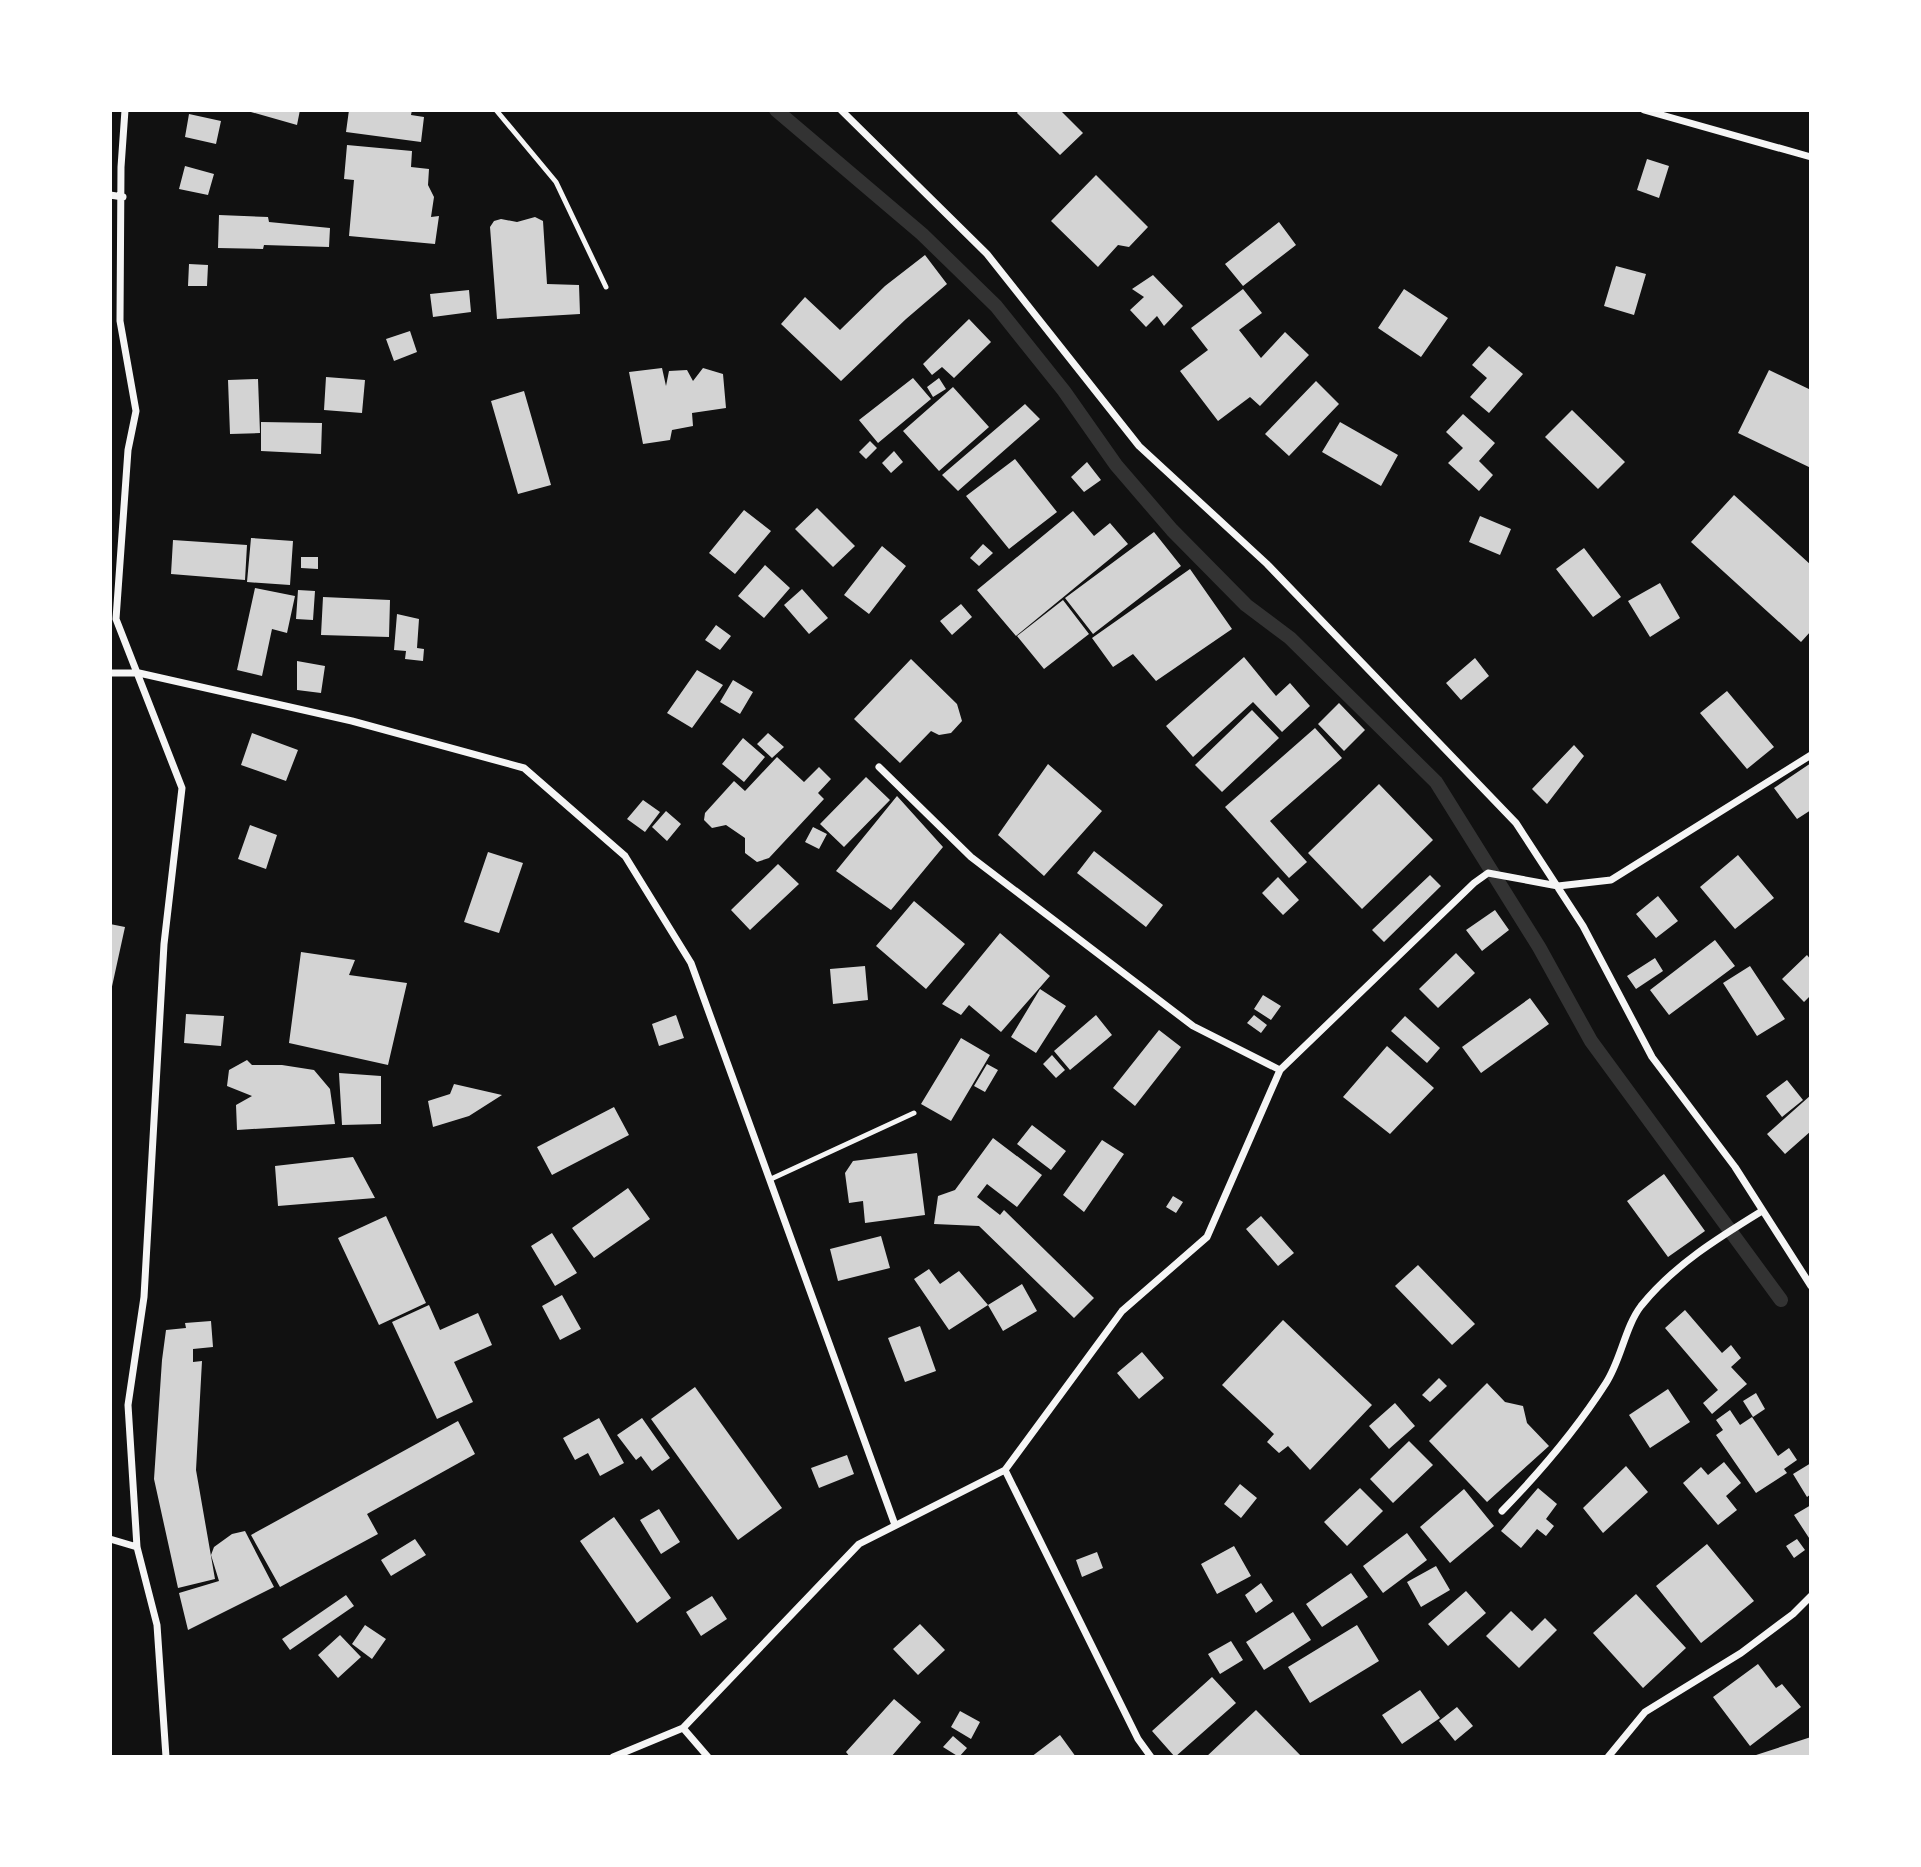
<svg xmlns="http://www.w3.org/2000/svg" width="1921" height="1867" font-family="Inter,sans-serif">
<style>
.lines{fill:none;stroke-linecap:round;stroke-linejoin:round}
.stream{stroke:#333;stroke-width:14}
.building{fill:#d3d3d3}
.service{stroke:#f5f5f5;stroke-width:5}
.minor{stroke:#f5f5f5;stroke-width:7}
</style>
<rect width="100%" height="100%" fill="#111"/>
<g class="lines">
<!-- stream -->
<path class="stream" d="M776 110 922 234 996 306 1064 391 1116 465 1172 530 1246 605 1290 638 1436 782 1539 947 1591 1041 1781 1300"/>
</g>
<!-- building -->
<path class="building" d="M244 110H300L297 125Z
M349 110H412L411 115 424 117 421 142 346 132Z
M1019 110H1060L1083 133 1060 155 1017 113Z
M189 114 221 121 216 144 185 137Z
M347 145 412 151 411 167 429 169 428 185 434 197 431 217 439 216 435 244 349 236 354 180 344 179Z
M1647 159 1669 166 1659 198 1637 190Z
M185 166 214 174 208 195 179 189Z
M1096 175 1148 227 1129 247 1118 245 1098 267 1051 221Z
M219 215 268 217 269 222 330 228 329 247 264 245 263 249 218 248Z
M535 217 543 221 547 284 579 285 580 314 497 319 490 227 494 221 501 219 517 222Z
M1279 222 1296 245 1243 286 1225 264Z
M925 255 947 284 906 319 841 381 781 324 805 297 840 330 885 286Z
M189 264 208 265 207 286H188Z
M1616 266 1646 274 1634 315 1604 306Z
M1153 275 1183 306 1164 326 1157 316 1146 327 1130 310 1144 297 1132 289Z
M1243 289 1262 313 1239 330 1261 358 1285 332 1309 355 1260 406 1250 397 1218 421 1180 371 1208 350 1191 328Z
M1404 289 1448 318 1421 357 1378 328Z
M469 290 471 312 433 317 430 294Z
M969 319 991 342 954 378 942 367 932 375 923 364Z
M410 331 417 352 394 361 386 339Z
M1489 346 1523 374 1489 413 1470 397 1487 378 1472 365Z
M662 368 666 386 669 371 687 370 693 381 703 368 723 374 726 408 692 413 693 426 672 430 670 440 643 444 629 372Z
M1769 370 1811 390V468L1738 433Z
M326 377 365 380 362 413 324 410Z
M913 378 931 399 878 443 859 420Z
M939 378 946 389 933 397 927 387Z
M258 379 260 433 230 434 228 380Z
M1316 381 1339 404 1289 456 1265 434Z
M953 387 989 427 939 471 903 431Z
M524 391 551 485 518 494 491 401Z
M1025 404 1040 419 958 491 942 475Z
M1572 410 1625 462 1598 489 1545 437Z
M1463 414 1495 443 1479 461 1493 475 1479 491 1448 463 1463 448 1446 432Z
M261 422 322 423 321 454 261 451Z
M1340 422 1398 455 1381 486 1322 452Z
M870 441 877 448 866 459 859 452Z
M894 451 903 462 891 473 882 463Z
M1015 459 1057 512 1009 549 966 496Z
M1087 462 1101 480 1084 492 1071 477Z
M1734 495 1811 565V631L1801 642 1691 542Z
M817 508 855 546 833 567 795 529Z
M744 510 771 531 735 574 709 553Z
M1073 511 1094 536 1110 523 1128 544 1016 636 977 590Z
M1480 516 1511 529 1500 555 1469 542Z
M1154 532 1181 566 1093 634 1065 598Z
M251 538 293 541 290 585 247 582Z
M173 540 247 545 245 580 171 574Z
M983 544 993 553 979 566 970 558Z
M882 546 906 566 869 614 844 595Z
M1584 548 1621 597 1593 617 1556 569Z
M301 557H318V569L301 568Z
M765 565 790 588 764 618 738 596Z
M1190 569 1232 629 1156 681 1133 654 1113 667 1092 638Z
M1660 583 1680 618 1650 637 1628 601Z
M255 588 295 596 287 633 272 629 262 676 237 670Z
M802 589 828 618 809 634 784 605Z
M298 590 315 591 313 620 296 619Z
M323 597 390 600 389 637 321 635Z
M1063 600 1089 634 1044 669 1017 636Z
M961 604 972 617 952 635 940 621Z
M397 614 419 619 417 648 424 649 423 661 405 659 406 651 394 650Z
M716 625 731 636 720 650 705 640Z
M1244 657 1276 696 1290 683 1310 706 1282 732 1253 702 1193 757 1166 726Z
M1475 658 1489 676 1461 700 1446 683Z
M911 659 957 704 962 721 951 733 939 735 931 731 900 763 854 719Z
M297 661 325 666 321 693 297 690Z
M697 670 723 685 692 728 667 713Z
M733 680 753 692 740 714 720 702Z
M1727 691 1774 747 1747 769 1700 713Z
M1339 703 1365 730 1344 751 1318 724Z
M1252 710 1279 738 1222 792 1195 765Z
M1315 728 1342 758 1270 821 1307 862 1289 878 1225 807Z
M252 733 298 750 286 781 241 765Z
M768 733 784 747 772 758 757 744Z
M743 738 765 757 744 782 722 764Z
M1574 745 1584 756 1547 804 1532 789Z
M777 757 804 782 819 767 831 779 818 793 824 799 769 858 757 862 745 853V838L726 825 712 828 704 820 705 813 734 781 745 791Z
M1811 763V810L1797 819 1774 788Z
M1048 764 1102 811 1044 876 998 835Z
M866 777 890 800 844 847 820 824Z
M1379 784 1433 840 1362 909 1308 853Z
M897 796 943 847 891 910 836 871Z
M643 800 660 812 645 832 627 819Z
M666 811 681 824 667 841 652 827Z
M250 825 277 835 266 869 238 859Z
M813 827 827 834 819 849 805 842Z
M1094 851 1163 905 1146 927 1077 873Z
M488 852 523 863 499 933 464 922Z
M1738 855 1774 898 1735 929 1700 887Z
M778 864 799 884 750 930 731 910Z
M1430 875 1441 886 1384 942 1372 930Z
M1278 877 1299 900 1283 915 1262 893Z
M1658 896 1678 921 1656 938 1636 914Z
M914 901 965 944 926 989 876 946Z
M1495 910 1509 930 1482 951 1466 930Z
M110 924 125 927 111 991H110Z
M1000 933 1050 976 1001 1032 969 1005 961 1015 942 1004Z
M1715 940 1735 966 1669 1015 1650 990Z
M301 952 355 960 349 975 407 983 388 1065 289 1043Z
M1456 953 1475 973 1438 1008 1419 989Z
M1807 955 1811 960V995L1804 1002 1782 979Z
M1655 958 1663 971 1636 989 1627 976Z
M865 966 868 1000 833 1004 830 969Z
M1750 966 1785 1019 1757 1036 1723 983Z
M1040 989 1066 1006 1036 1053 1011 1037Z
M1263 995 1281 1006 1271 1020 1254 1009Z
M1530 998 1549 1024 1481 1073 1462 1047Z
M186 1014 224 1016 221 1046 184 1043Z
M676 1015 684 1038 659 1046 652 1024Z
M1096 1015 1112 1035 1070 1070 1054 1051Z
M1254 1015 1267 1025 1261 1033 1247 1023Z
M1405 1016 1440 1048 1427 1063 1391 1031Z
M1159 1030 1181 1047 1135 1106 1113 1088Z
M961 1038 990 1055 951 1121 921 1104Z
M1387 1046 1434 1088 1390 1134 1343 1097Z
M1052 1055 1065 1070 1056 1078 1043 1064Z
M247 1060 252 1065H282L314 1070 330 1089 335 1124 237 1130 236 1105 252 1096 227 1086 229 1070Z
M987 1064 998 1070 985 1092 974 1086Z
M339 1073 381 1076V1124L342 1125Z
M1787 1080 1803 1100 1782 1117 1766 1096Z
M454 1084 502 1095 469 1116 433 1127 428 1101 450 1094Z
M1811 1095V1131L1785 1154 1767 1134Z
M614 1107 629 1135 552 1175 537 1147Z
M1032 1125 1066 1151 1051 1170 1017 1144Z
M993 1138 1042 1175 1017 1207 987 1184 977 1197 1000 1215 1004 1210 1094 1298 1074 1318 979 1226 934 1224 938 1196 955 1190Z
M1102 1140 1124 1154 1084 1212 1063 1195Z
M917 1153 925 1215 865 1223 863 1201 849 1203 845 1173 853 1161Z
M353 1157 375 1198 278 1206 275 1166Z
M1664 1174 1705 1231 1668 1257 1627 1201Z
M628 1188 650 1219 594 1258 572 1228Z
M1173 1196 1183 1202 1176 1213 1166 1207Z
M386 1216 426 1303 379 1325 338 1238Z
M1261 1216 1294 1253 1278 1266 1246 1229Z
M552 1233 577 1273 555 1286 531 1246Z
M881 1236 890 1268 838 1281 830 1249Z
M1418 1265 1475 1324 1452 1345 1395 1286Z
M929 1269 940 1284 959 1271 988 1305 1022 1284 1037 1311 1003 1331 988 1305 949 1330 914 1279Z
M562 1295 581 1329 560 1340 542 1306Z
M429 1305 440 1330 478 1313 492 1345 454 1362 473 1402 437 1419 392 1322Z
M1685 1310 1722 1353 1731 1345 1741 1358 1731 1367 1747 1384 1712 1414 1703 1403 1718 1390 1665 1328Z
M1283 1320 1372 1405 1310 1470 1288 1446 1279 1453 1267 1442 1274 1434 1222 1385Z
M211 1321 213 1347 193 1349V1362L202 1361 196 1470 215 1579 178 1588 154 1479 162 1360 166 1330 186 1328 185 1323Z
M920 1326 936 1371 905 1382 888 1338Z
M1142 1352 1164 1378 1139 1399 1117 1373Z
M1439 1378 1447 1386 1430 1402 1422 1395Z
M1487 1383 1505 1402 1523 1406 1527 1423 1549 1446 1487 1502 1429 1441Z
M695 1387 782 1508 738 1540 651 1419Z
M1668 1389 1690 1422 1650 1448 1629 1415Z
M1756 1393 1765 1409 1753 1417 1743 1401Z
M1395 1403 1415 1426 1389 1449 1369 1426Z
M1730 1410 1740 1425 1752 1417 1778 1456 1789 1448 1797 1460 1784 1469 1787 1473 1756 1493 1716 1435 1723 1430 1716 1420Z
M599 1418 624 1463 600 1476 588 1453 575 1460 563 1438Z
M642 1418 670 1458 652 1471 641 1456 636 1460 617 1435Z
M458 1421 475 1454 367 1514 378 1534 280 1587 251 1535Z
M1409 1441 1433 1465 1393 1503 1370 1479Z
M847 1455 854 1474 819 1488 811 1468Z
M1724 1462 1741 1483 1726 1496 1737 1510 1718 1525 1683 1483 1701 1467 1708 1475Z
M1811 1463V1494L1807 1497 1793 1474Z
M1626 1466 1648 1492 1603 1533 1583 1508Z
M1240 1484 1257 1498 1241 1518 1224 1504Z
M1360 1488 1383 1511 1347 1546 1324 1522Z
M1538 1488 1557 1504 1546 1519 1554 1526 1546 1536 1537 1529 1521 1548 1501 1531Z
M1464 1489 1494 1526 1450 1563 1420 1527Z
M1811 1505V1541L1794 1515Z
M659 1509 680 1542 661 1554 640 1520Z
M614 1517 671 1598 637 1623 580 1541Z
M245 1531 274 1587 188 1630 179 1593 219 1581 211 1555 214 1547 232 1534Z
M1407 1533 1427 1560 1383 1593 1363 1566Z
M415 1539 426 1555 391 1576 381 1560Z
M1797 1539 1805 1550 1794 1558 1786 1546Z
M1707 1544 1754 1601 1701 1643 1656 1586Z
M1234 1546 1251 1576 1217 1594 1201 1564Z
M1097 1552 1103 1568 1082 1577 1076 1560Z
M1436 1566 1450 1590 1421 1607 1407 1582Z
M1351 1573 1368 1597 1322 1627 1306 1604Z
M1261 1583 1273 1601 1256 1613 1245 1595Z
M1466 1591 1486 1613 1448 1646 1428 1624Z
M1636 1594 1686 1648 1643 1688 1593 1633Z
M346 1595 354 1606 290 1650 282 1639Z
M712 1596 727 1619 701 1636 686 1612Z
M1511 1611 1532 1631 1545 1618 1557 1630 1519 1668 1486 1636Z
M1293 1612 1311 1640 1264 1670 1246 1642Z
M920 1624 945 1650 918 1675 893 1649Z
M365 1625 386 1639 372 1659 352 1644Z
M1357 1625 1379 1661 1310 1703 1288 1667Z
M340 1635 361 1657 338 1678 318 1655Z
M1231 1641 1243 1660 1220 1674 1208 1654Z
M1758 1664 1776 1688 1782 1684 1801 1707 1750 1746 1713 1697Z
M1212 1677 1236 1703 1175 1757 1152 1731Z
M1420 1690 1440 1718 1402 1744 1382 1715Z
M894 1699 921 1722 891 1757H850L846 1752Z
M1457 1707 1473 1726 1455 1741 1439 1721Z
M1256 1710 1302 1757H1206Z
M960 1711 980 1722 971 1739 951 1727Z
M1060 1735 1076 1757H1031Z
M953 1736 967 1748 959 1757 943 1747Z
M1811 1737V1757H1754L1753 1756Z"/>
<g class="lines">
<!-- service -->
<path class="service" d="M496 110 556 182 606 287
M771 1179 914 1113"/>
<!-- minor -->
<path class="minor" d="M125 110 121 167 120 321 136 411 128 450 116 619 182 788 164 944 144 1297 128 1405 137 1547 157 1625 166 1757
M841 110 987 254 1139 446 1267 564 1516 823 1583 926 1652 1057 1735 1167 1811 1286
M1644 110 1811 157
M110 195 123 197
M110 673H139L352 721 524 768 625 856 691 963 895 1525
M879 767 971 857 1193 1026 1280 1070
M1005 1470 1138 1739 1151 1757
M1502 1511C1541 1471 1576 1430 1606 1383 1621 1360 1625 1327 1641 1306 1674 1265 1718 1238 1762 1211
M110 1539 137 1547
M683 1728 708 1757
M613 1757 683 1728 859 1544 1005 1470 1122 1311 1207 1237 1280 1070 1474 883 1488 873 1558 886 1611 880 1811 755
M1608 1757 1645 1712 1741 1653 1793 1614 1811 1596"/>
</g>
<!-- border -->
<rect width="1921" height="1867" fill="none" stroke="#ffffff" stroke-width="224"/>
</svg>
